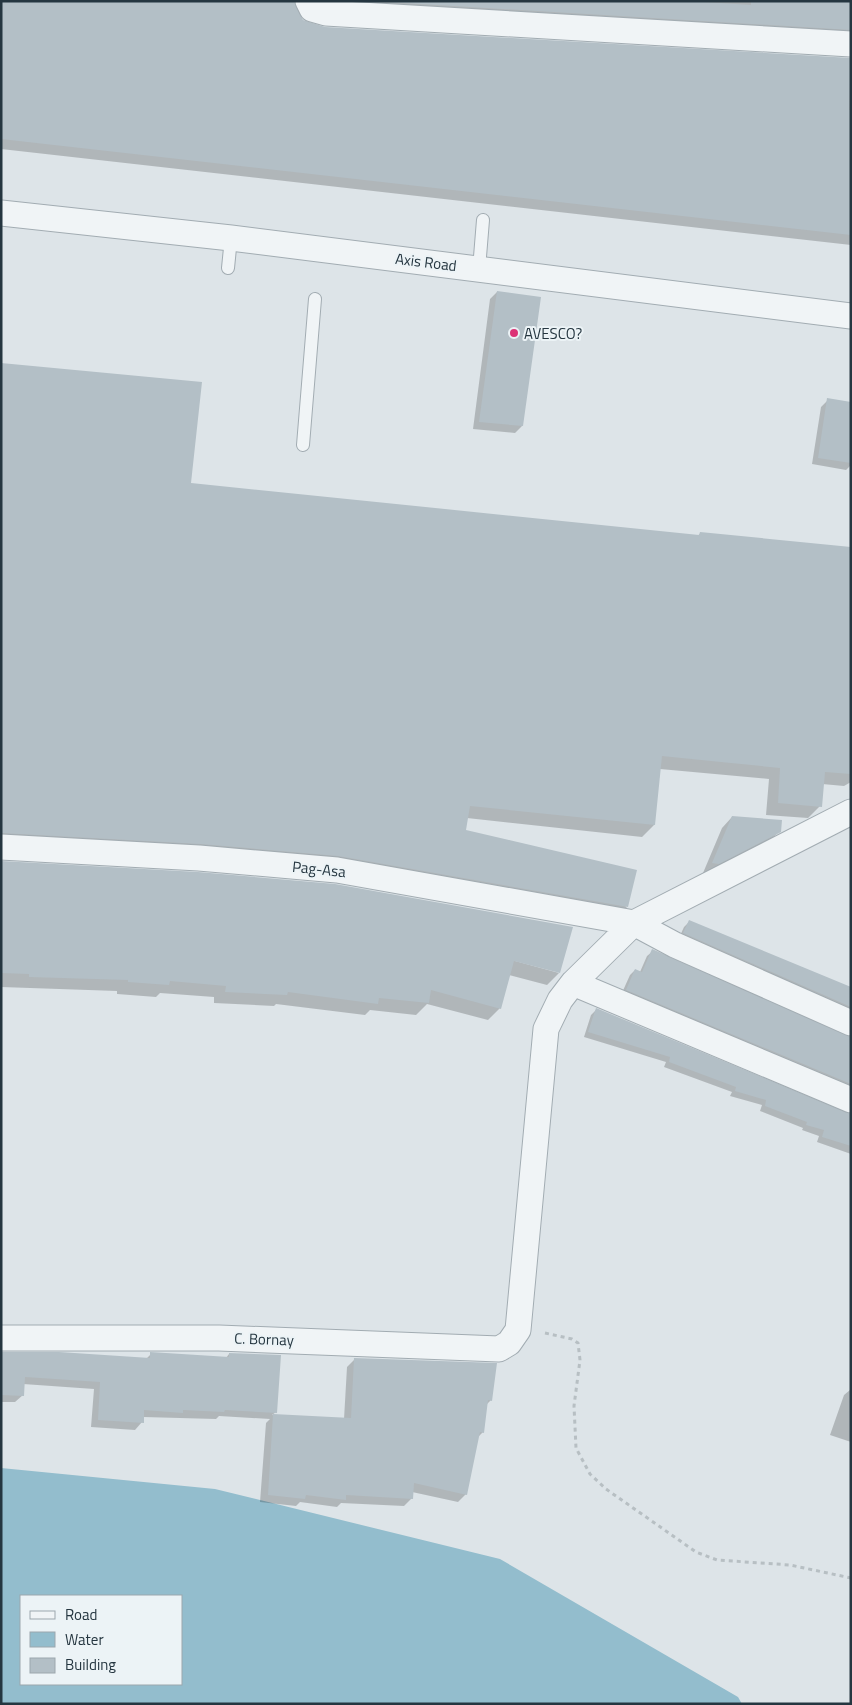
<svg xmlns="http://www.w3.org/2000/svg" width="852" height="1705" font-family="'Titillium Web',sans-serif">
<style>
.water{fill:#93bdcd;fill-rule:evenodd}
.shadow{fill:#0003}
.building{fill:#b3bfc6}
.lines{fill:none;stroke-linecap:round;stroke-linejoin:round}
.lane-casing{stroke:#a2acb2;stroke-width:14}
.street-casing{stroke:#a2acb2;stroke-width:27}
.path{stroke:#b7bfc3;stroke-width:3;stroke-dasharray:4 4;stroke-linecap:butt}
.lane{stroke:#f0f4f6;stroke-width:12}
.street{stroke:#f0f4f6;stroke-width:25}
.poi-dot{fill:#dc3376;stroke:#ecf3f6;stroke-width:2}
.labels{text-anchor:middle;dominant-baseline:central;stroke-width:4;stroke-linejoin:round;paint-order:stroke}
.street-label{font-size:15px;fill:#253640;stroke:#ecf3f6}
.poi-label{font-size:15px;fill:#253640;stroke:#ecf3f6;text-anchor:start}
</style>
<rect width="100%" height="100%" fill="#dde4e8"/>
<!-- water -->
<path class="water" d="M1 1468 215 1489 500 1559 738 1697 742 1704H1ZM21 1596H181V1684H21Z"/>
<!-- shadow -->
<path class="shadow" d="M1 1 294 27 851 59V245L1 149Z
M358 1H851V43L358 10Z
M497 292 522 426 515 433 473 429 490 299Z
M1 364 190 484 697 536 700 534 851 548V782L844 786 822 784 820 806 808 818 766 815 769 779 660 769 654 825 642 837 467 818 465 831 627 907 615 919 326 867 1 845Z
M828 400 851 403V465L846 470 812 464 821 407Z
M732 817 779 831 769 842 707 873H703L722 828Z
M1 863 198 874 559 973 547 985 509 975 500 1008 488 1020 427 1004 416 1015 370 1010 365 1015 276 1004 274 1006 214 1003V997L160 993 156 997 117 994V991L1 987Z
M689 922 851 988V1015L679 938 684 927Z
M653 951 851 1038V1092L621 995 630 975 635 970 640 972 647 956Z
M596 1010 851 1115V1154L817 1142 819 1136 802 1130 803 1128 760 1111 762 1105 730 1096 732 1092 664 1067 666 1062 584 1037 591 1015Z
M1 1354 146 1359 151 1354 226 1358 229 1354 276 1412 272 1415 344 1419 347 1367 355 1359 491 1400 486 1405 483 1432 478 1437 466 1494 458 1502 412 1492V1498L404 1506 341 1503 337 1507 300 1502 296 1506 260 1502 266 1423 270 1419 219 1416 216 1419 143 1417 142 1422 135 1430 91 1427 94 1389 23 1384V1395L15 1402H1Z
M850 1390H851V1442L830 1435 844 1395Z"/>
<!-- building -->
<path class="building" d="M1 1H294L303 20 325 27 851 58 849 110H851V235L1 139Z
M371 1H688L751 5V1H851V30Z
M497 291 541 297 523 426 479 422Z
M1 363 202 382 191 483 699 535 700 532 851 547V774L825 772 822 807 778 803 780 768 662 756 655 825 470 806 466 830 637 870 628 907 338 856 200 844 1 833Z
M827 398 851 402V463L818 458Z
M732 816 782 820 781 832 719 864 712 863Z
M1 861 198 872 335 884 573 927 560 973 514 961 501 1009 431 990 429 1003 379 998 378 1004 288 992 287 995 225 992 226 986 170 981 169 985 128 982V980L29 977V974L1 973Z
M689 920 851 987V1007L683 933Z
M652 949 851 1037V1084L626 990 635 969 642 972Z
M596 1008 851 1114V1146L822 1137 824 1130 806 1125 807 1122 765 1106 766 1100 735 1091 736 1087 669 1062 670 1057 588 1032Z
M1 1352H59L150 1358V1352L229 1357V1353L281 1355 277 1413 225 1410 224 1412 183 1410V1413L144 1410V1423L98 1420 100 1382 25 1377 24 1396 1 1395Z
M354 1358 497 1363 492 1401 488 1400 484 1433 480 1432 467 1495 414 1483 413 1499 346 1495V1500L306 1495 305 1499 268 1495 273 1414 351 1418Z"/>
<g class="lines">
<defs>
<path id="lane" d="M228 268 231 238
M479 269 483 220
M303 445 315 299"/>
<path id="street" d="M308 1 312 9 326 13 851 44
M1 213 231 238 851 316
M1 847 199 858 337 870 634 923 675 945 851 1023
M573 983 851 1100
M1 1338H219L499 1349 509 1343 518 1330 546 1029 560 1000 573 983 634 923 851 812"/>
</defs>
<!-- lane casing -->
<use href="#lane" class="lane-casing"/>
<!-- street casing -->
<use href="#street" class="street-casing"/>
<!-- path -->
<path class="path" d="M545 1333 572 1339 578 1343 580 1360 574 1406 576 1448 590 1474 606 1489 696 1552 717 1560 790 1565 851 1578"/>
<!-- lane -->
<use href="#lane" class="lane"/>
<!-- street -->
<use href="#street" class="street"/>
</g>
<!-- markers -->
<circle class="poi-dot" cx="514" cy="333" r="5"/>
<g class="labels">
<!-- street labels -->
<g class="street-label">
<text transform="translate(426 262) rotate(7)">Axis Road</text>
<text transform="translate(319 869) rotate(6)">Pag-Asa</text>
<text transform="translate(264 1339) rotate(2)">C. Bornay</text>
</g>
<!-- poi labels -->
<g class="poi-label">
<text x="524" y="333">AVESCO?</text>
</g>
</g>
<!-- border -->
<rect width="852" height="1705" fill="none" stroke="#253640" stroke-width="5"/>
<!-- legend -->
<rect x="20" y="1595" width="162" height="90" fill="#ecf3f6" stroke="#9ca7ad"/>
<rect x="30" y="1611" width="25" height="8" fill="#f0f4f6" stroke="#9ca7ad"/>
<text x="65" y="1620" font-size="15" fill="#253640">Road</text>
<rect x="30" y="1632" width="25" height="15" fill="#93bdcd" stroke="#9ca7ad"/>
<text x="65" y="1645" font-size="15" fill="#253640">Water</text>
<rect x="30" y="1658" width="25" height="15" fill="#b3bfc6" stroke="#9ca7ad"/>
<text x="65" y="1670" font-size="15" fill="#253640">Building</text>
</svg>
